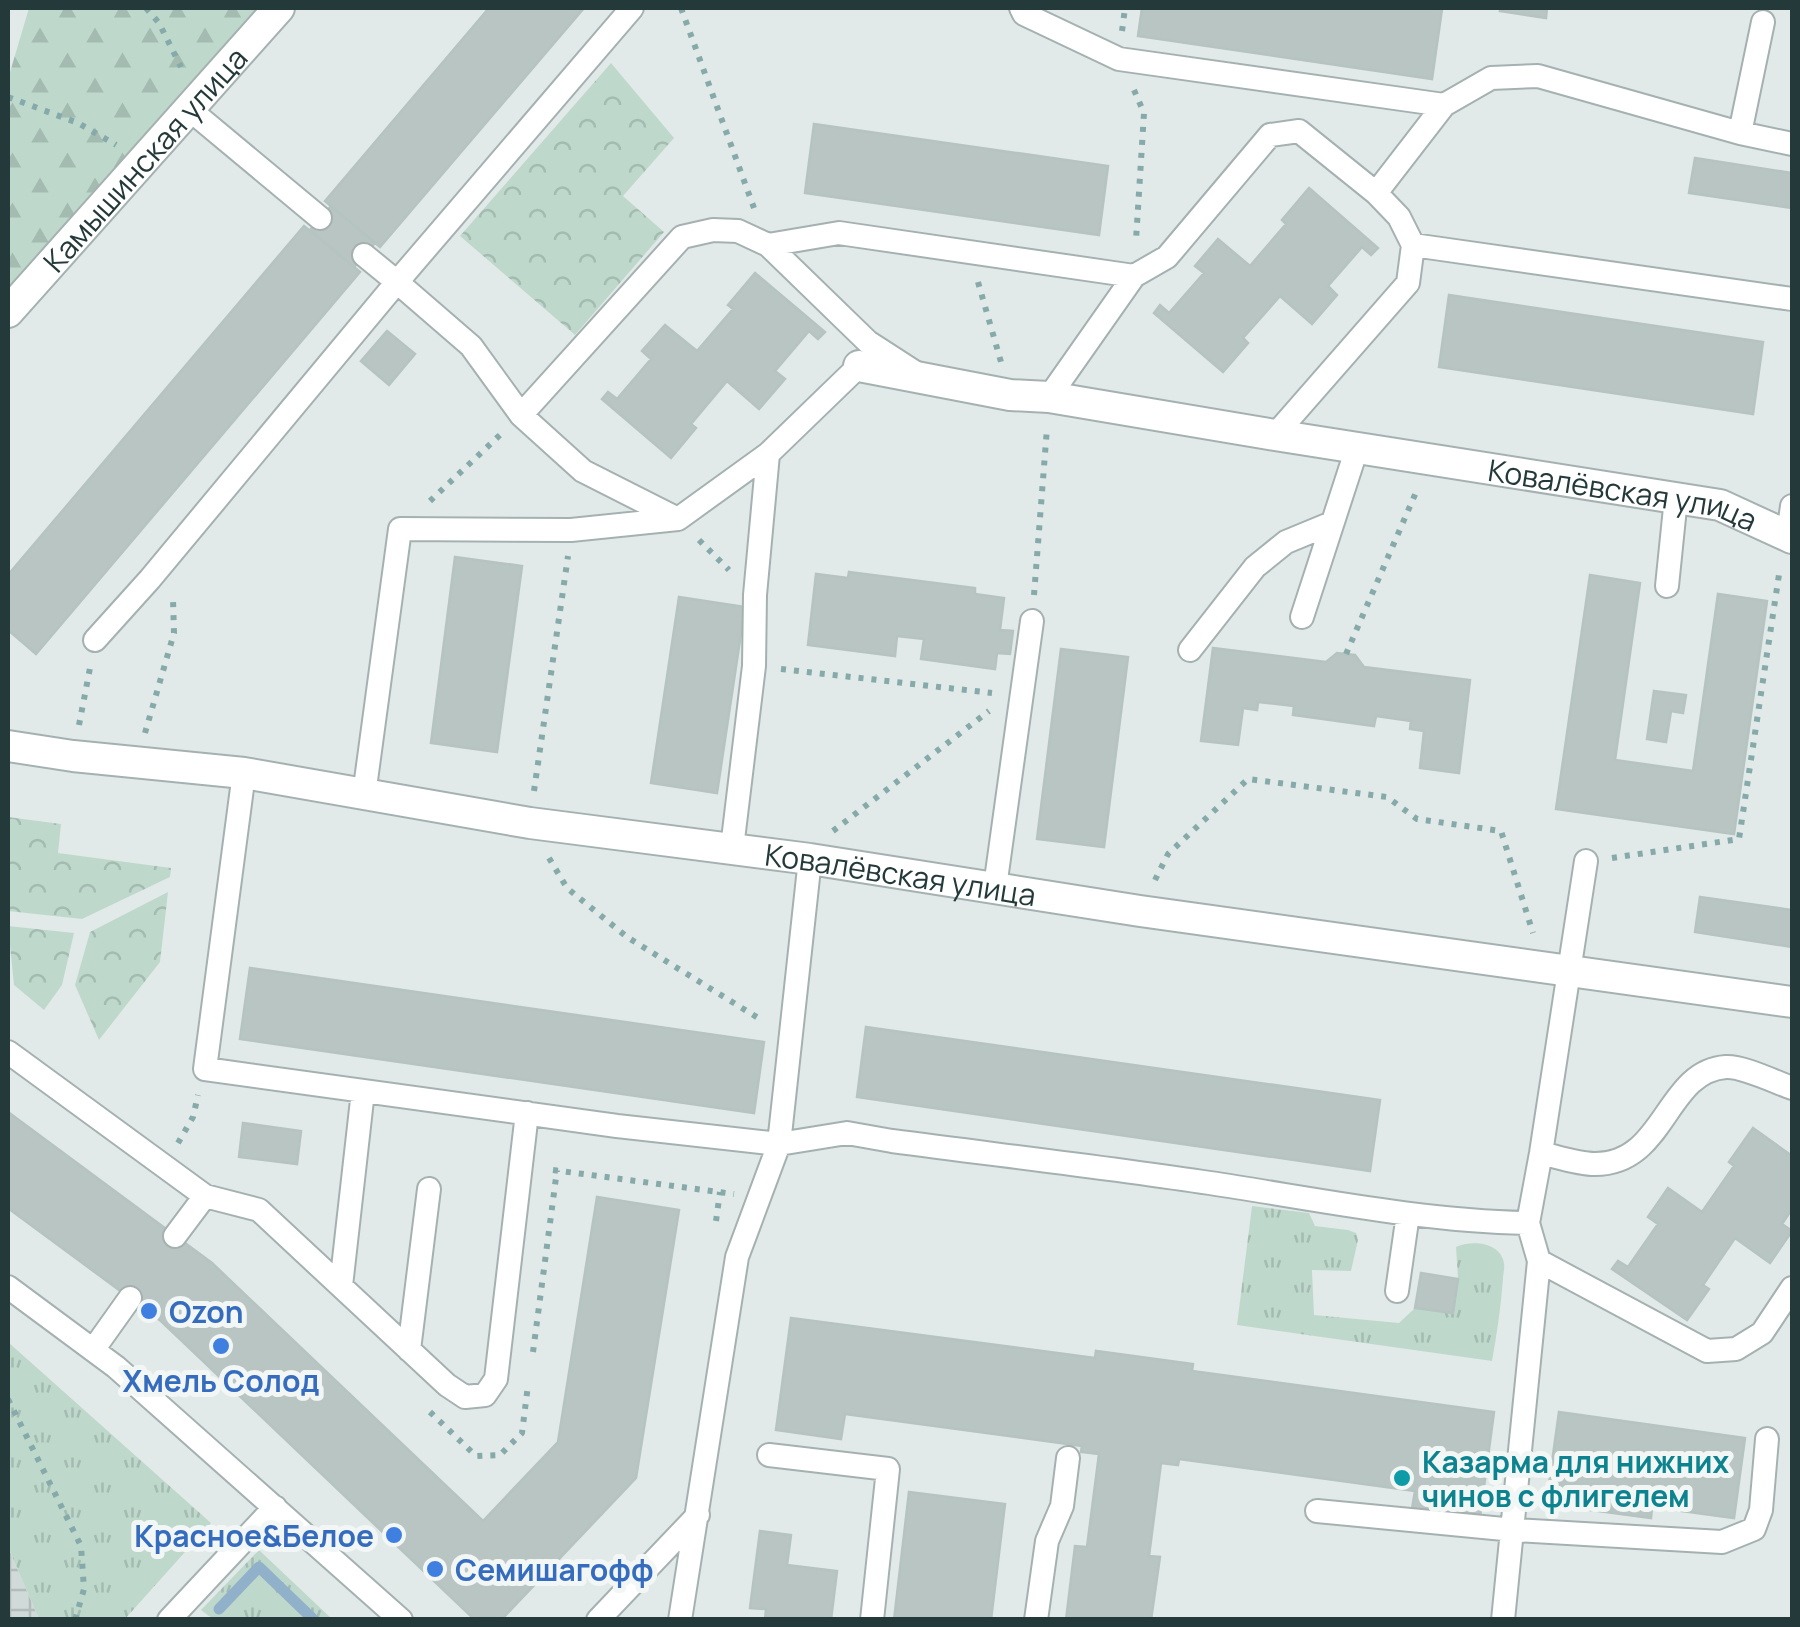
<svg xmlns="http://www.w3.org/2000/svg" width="1800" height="1627" font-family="Manrope,sans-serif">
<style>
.industrial{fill:url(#industrial-grid)}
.grass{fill:url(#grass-tufts)}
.forest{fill:url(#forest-firs)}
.park{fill:url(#park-crowns)}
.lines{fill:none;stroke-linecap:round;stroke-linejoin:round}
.stream{stroke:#91b0c9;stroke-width:11}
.building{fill:#b8c5c3;stroke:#b5c3c1;stroke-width:2.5}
.service-casing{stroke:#a5b1b1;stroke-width:26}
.minor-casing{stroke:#a5b1b1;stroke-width:34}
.path{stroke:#86aaa9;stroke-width:6;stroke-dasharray:5 8;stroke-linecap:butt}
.service{stroke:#fff;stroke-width:22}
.minor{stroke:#fff;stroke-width:30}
.shop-dot{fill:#3f7fe0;stroke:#f2f7f6;stroke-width:4}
.culture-dot{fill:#0f9aa8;stroke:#f2f7f6;stroke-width:4}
.labels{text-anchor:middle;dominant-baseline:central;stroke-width:10;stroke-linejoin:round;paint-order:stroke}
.street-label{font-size:30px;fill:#243939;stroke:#f2f7f6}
.shop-label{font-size:30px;font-weight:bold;fill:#366cbe;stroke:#f2f7f6;text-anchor:start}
.culture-label{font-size:30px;font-weight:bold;fill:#0d838f;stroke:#f2f7f6;text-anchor:start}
</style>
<defs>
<pattern id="industrial-grid" width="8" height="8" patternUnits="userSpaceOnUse" patternTransform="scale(2.5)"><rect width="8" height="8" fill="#d0dad8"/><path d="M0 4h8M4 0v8" fill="none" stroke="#b2bcba"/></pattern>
<pattern id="grass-tufts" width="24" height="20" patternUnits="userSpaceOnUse" patternTransform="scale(2.5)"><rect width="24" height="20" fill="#bed9cc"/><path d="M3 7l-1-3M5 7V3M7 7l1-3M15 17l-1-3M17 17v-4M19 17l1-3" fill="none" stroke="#a3bbb0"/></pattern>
<pattern id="forest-firs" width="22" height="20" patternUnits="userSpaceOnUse" patternTransform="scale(2.5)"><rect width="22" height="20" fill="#bed9cc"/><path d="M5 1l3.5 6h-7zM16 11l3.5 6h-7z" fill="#a3bbb0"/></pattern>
<pattern id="park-crowns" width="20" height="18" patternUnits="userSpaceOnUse" patternTransform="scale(2.5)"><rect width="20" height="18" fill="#bed9cc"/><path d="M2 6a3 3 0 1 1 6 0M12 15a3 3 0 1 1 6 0" fill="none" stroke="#a3bbb0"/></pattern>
</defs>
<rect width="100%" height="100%" fill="#e2eae9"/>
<!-- industrial -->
<path class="industrial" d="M8 1547 39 1619H8Z"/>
<!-- grass -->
<path class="grass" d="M1252 1206 1309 1213 1315 1226 1348 1230 1356 1233 1358 1240 1351 1271 1312 1270 1314 1315 1399 1323 1415 1308 1452 1313 1458 1279 1456 1247C1472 1240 1500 1242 1504 1263 1505 1268 1503 1274 1503 1279 1501 1306 1497 1333 1492 1361L1237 1325Z
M8 1342 211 1523 125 1619H39L8 1547Z
M259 1550 332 1619 254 1620 251 1617 249 1619H213L201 1610Z"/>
<!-- forest -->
<path class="forest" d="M29 8H263L8 297V79Z"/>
<!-- park -->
<path class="park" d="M611 63 674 138 623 196 664 232 575 335 460 236Z
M8 817 61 824 58 853 171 868 170 877 82 919 8 911Z
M168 892 160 962 99 1040 75 985 90 932Z
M8 926 74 933 62 985 44 1010 14 985Z"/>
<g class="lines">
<!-- stream -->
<path class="stream" d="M219 1609 259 1567 314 1620"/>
</g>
<!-- building -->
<path class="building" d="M489 8H584L380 247 325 201Z
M1142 8H1434L1442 9 1432 79 1138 36Z
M1501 8H1547L1546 18 1500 11Z
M814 124 1108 166 1099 235 805 193Z
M1695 158 1792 173V208L1689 193Z
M1309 188 1378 248 1371 255 1362 247 1328 286 1337 295 1312 324 1280 296 1243 338 1248 343 1223 372 1154 313 1160 305 1169 313 1204 273 1195 266 1218 239 1250 266 1286 224 1282 220Z
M331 206 375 243 354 267 310 230Z
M304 226 360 272 36 654 8 630V575Z
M755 273 825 332 818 339 809 331 775 371 785 379 759 409 727 381 691 424 696 428 671 458 602 399 608 392 617 399 651 359 642 351 665 325 697 351 733 309 728 305Z
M1449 295 1763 342 1753 414 1439 367Z
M387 331 415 354 389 385 361 361Z
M455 557 522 566 497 752 431 743Z
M849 572 975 588V594L1004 598 1000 630 1013 631 1010 654 997 653 995 669 921 659 924 639 897 636 895 656 808 645 816 574 848 578Z
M1590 575 1640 583 1615 760 1693 771 1718 594 1767 601 1734 834 1556 809Z
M679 597 745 607 717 793 651 783Z
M1213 648 1326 662 1337 653 1355 655 1364 667 1470 680 1459 773 1420 768 1424 731 1410 729 1411 721 1376 716 1374 726 1293 715 1294 706 1258 702 1257 710 1243 708 1238 745 1201 741Z
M1061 649 1128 657 1104 847 1037 839Z
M1654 691 1686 695 1683 713 1671 711 1666 742 1647 739Z
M1700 897 1792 910V947L1695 932Z
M250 968 764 1042 754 1113 240 1039Z
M866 1027 1380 1100 1370 1171 857 1097Z
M8 1112 212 1263 483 1521 558 1442 597 1197 679 1210 636 1478 501 1620H475L161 1321 8 1208Z
M243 1123 301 1131 297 1164 239 1157Z
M1753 1128 1792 1156V1209L1782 1224 1792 1231 1770 1263 1735 1238 1703 1285 1709 1289 1687 1320 1612 1269 1618 1261 1628 1267 1658 1224 1648 1217 1668 1188 1702 1212 1734 1166 1729 1162Z
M1421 1273 1458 1279 1453 1313 1415 1308Z
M791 1318 1095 1358 1096 1351 1193 1364 1192 1371 1494 1412 1479 1524 1411 1515 1415 1491 1179 1459 1178 1465 1161 1463 1149 1556 1160 1557 1151 1620H1066L1075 1546 1087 1547 1099 1454 1081 1452 1082 1446 845 1414 841 1439 776 1430Z
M1559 1412 1745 1438 1734 1518 1652 1507 1651 1518 1590 1510 1591 1498 1548 1491Z
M909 1492 1005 1504 991 1620H894Z
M760 1531 791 1535 787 1565 837 1571 831 1620H765L766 1609 750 1608Z"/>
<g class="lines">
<defs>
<path id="service" d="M1021 8 1024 14 1119 59 1444 105
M189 109 320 218
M1740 133 1763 22
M1376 193 1444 105 1491 78 1538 76 1740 133 1792 144
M768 245 839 233 1134 276 1167 257 1270 135 1299 131 1376 193 1399 217 1413 245 1408 283 1275 435
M1413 245 1792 299
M364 255 397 282 632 8
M1049 397 1134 276
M521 415 682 237 713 230 738 231 768 245 868 342 916 373
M1788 535 1792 506
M1667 586 1676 498
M1302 617 1357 448
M95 640 150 579 397 282 471 346 521 415 583 471 678 519
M1190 650 1255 567 1286 542 1332 523
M244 773 205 1069 617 1126 779 1144 847 1133 892 1141C998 1155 1104 1167 1210 1183 1316 1199 1421 1221 1528 1223L1541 1153 1586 861
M364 795 400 529 571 530 678 519 768 454
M732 848 754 666 755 595 768 454 859 366
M995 887 1032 621
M8 1052 205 1196 259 1210 447 1385 465 1397 485 1395 496 1379 527 1113
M1541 1153C1558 1157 1578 1164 1595 1164 1666 1164 1665 1071 1726 1067 1743 1066 1775 1082 1792 1088
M175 1236 205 1196
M1539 1261 1707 1351 1736 1349 1762 1333 1792 1288
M341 1286 363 1091
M8 1287 116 1367 401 1620
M1397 1291 1408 1214
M93 1350 130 1298
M409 1350 429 1189
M769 1455 888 1469 872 1620
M1317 1511 1514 1530 1722 1542 1754 1529 1761 1510 1767 1439
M169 1620 275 1507
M598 1620 698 1515
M680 1620 737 1257 779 1144 810 859
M1036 1620 1047 1541 1062 1506 1068 1458
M1503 1620 1539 1261 1528 1223"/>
<g id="minor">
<path id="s1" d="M8 312 279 8"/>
<path id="s2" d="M859 366 1010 395 1049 397 1275 435 1720 505 1792 538"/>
<path id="s3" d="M8 746 73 756 244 773 530 823 810 859 1140 911 1792 1002"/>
</g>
</defs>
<!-- service casing -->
<use href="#service" class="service-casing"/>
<!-- minor casing -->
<use href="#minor" class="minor-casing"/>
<!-- path -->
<path class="path" d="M146 8 159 23 181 67
M681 8 754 208
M1122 31 1125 8
M1134 90 1144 113 1136 240
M8 97 78 123 116 145
M978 282 1001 362
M430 501 501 434
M699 540 729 570
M1034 595 1047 428
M1346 654 1417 490
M781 669 992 693
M79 725 90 668
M145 733 174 633 173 599
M534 791 568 556
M833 831 989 711
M549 858 567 888 627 937 763 1021
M1612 858 1739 839 1780 568
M1155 880 1168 854 1248 779 1387 797 1417 819 1501 831 1533 933
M178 1143 193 1117 198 1095
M553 1170 734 1194
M716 1221 720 1192
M533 1352 557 1170
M8 1399 81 1546 84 1589 75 1620
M430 1412 476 1456 500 1455 522 1433 528 1385"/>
<!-- service -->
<use href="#service" class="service"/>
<!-- minor -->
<use href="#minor" class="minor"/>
</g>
<!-- markers -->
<g class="shop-dot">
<circle cx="149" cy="1311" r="10"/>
<circle cx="221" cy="1346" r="10"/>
<circle cx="394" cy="1535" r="10"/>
<circle cx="435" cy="1569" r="10"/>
</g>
<circle class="culture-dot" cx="1402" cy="1478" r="10"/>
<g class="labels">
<!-- street labels -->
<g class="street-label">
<text stroke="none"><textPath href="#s1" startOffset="205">Камышинская улица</textPath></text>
<text stroke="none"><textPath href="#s2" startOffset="775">Ковалёвская улица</textPath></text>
<text stroke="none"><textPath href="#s3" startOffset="902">Ковалёвская улица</textPath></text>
</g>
<!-- shop labels -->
<g class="shop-label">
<text x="169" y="1311">Ozon</text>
<text x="221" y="1380" text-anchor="middle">Хмель Солод</text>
<text x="374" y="1535" text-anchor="end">Красное&amp;Белое</text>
<text x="455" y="1569">Семишагофф</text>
</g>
<!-- culture labels -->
<g class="culture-label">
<text x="1422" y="1461">Казарма для нижних<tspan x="1422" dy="34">чинов с флигелем</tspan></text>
</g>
</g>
<!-- border -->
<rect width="1800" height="1627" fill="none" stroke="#243939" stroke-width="20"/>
</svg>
